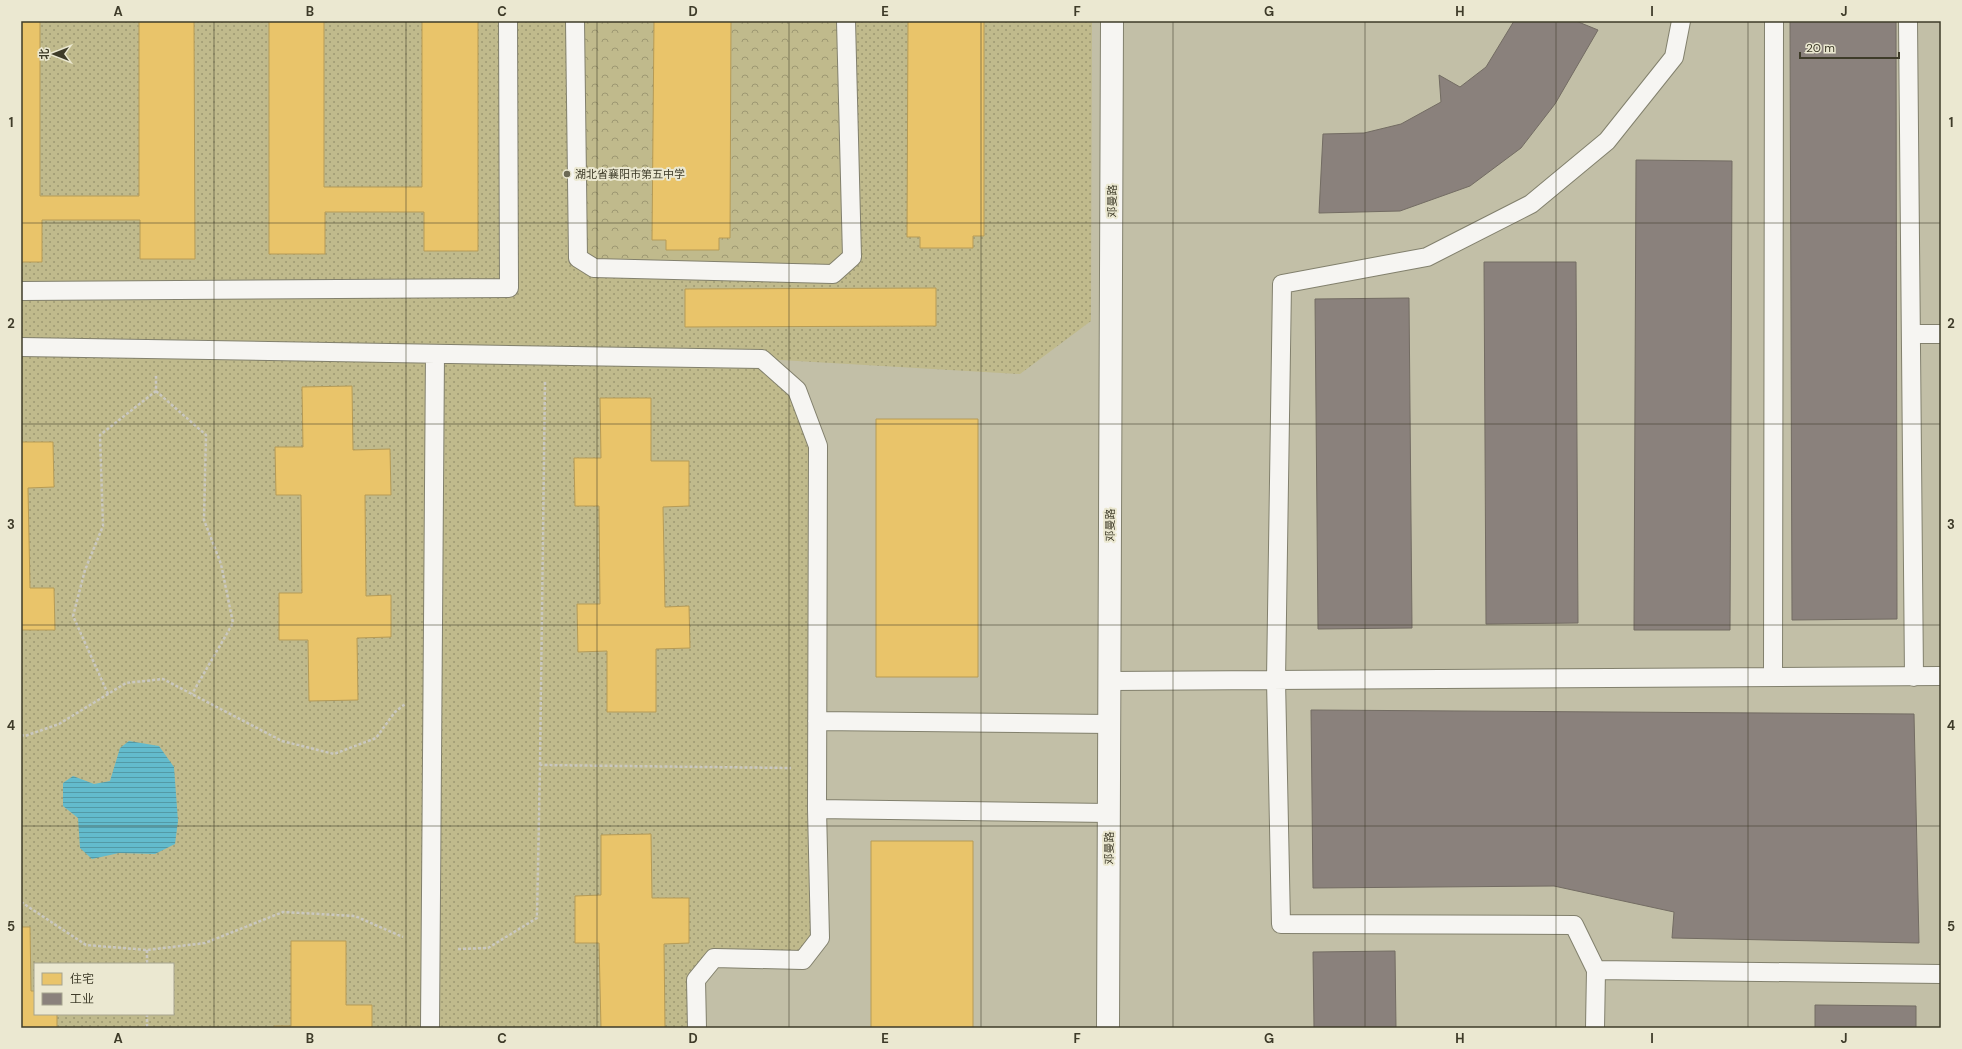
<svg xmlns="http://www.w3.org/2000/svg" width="1962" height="1049" font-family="'DM Sans','Noto Sans SC',sans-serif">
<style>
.green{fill:url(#green-dots);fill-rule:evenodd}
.forest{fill:url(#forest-crowns)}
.water{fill:url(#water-rules)}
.homes{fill:#e9c46a;stroke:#b69b56}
.industry{fill:#8a817c;stroke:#736c63}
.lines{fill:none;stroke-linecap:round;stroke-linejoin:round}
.lane-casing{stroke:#82806d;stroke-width:20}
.secondary-casing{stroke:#82806d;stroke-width:24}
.path{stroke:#cac8c1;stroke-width:2.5;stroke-dasharray:3 2;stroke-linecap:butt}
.lane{stroke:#f6f5f2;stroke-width:18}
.secondary{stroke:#f6f5f2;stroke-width:22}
.grid{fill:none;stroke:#3e3b29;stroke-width:1;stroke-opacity:0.55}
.poi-dot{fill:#6c6955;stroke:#ebe8d1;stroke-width:1.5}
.labels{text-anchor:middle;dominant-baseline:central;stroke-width:4;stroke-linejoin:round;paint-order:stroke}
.poi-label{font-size:11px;fill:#3e3b29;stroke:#ebe8d1;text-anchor:start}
.street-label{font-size:11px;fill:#3e3b29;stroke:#ebe8d1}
.neatline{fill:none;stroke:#3e3b29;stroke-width:1.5}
.grid-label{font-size:13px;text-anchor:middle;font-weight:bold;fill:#3e3b29}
</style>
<defs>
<pattern id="green-dots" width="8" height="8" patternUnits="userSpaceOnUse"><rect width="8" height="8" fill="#c0ba8c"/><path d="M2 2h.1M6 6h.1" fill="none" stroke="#9d9872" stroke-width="1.8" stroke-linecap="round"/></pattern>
<pattern id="forest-crowns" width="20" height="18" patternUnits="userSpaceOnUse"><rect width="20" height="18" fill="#c0ba8c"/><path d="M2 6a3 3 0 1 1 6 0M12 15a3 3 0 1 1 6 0" fill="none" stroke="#9d9872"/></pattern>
<pattern id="water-rules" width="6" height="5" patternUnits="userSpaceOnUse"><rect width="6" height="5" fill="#63bbcd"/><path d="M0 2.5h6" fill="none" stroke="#5399a6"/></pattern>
</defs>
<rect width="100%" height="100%" fill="#c2bfa7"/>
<!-- green -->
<path class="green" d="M21 21H1092L1091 321 1020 374 763 359 797 390 818 446 820 938 803 960 714 958 696 980 697 1028H21ZM35 964H173V1014H35Z"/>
<!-- forest -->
<path class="forest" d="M575 21H846L852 257 833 274 578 258Z"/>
<!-- water -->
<path class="water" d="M129 741 159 746 174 767 178 821 175 844 155 854 119 853 92 859 80 848 78 818 63 806V783L73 776 94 784 110 781 120 748Z"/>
<!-- homes -->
<path class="homes" d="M21 21H40V196H139V21H194L195 259H140V220H42V262H21Z
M269 21H324V187H422V21H478V251H424V212H325V254H269Z
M654 21H731L730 238H719V250H666V240H652Z
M908 21H984V236H973V248H920V237H907Z
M936 288V326L685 327V289Z
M352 386 353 450 390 449 391 495H365L366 596 391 595V637L357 638 358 700 309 701 308 640H279V593H302L301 495H276L275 447H303L302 387Z
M600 398H651V461H689V506L663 507 665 607 689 606 690 648 656 649V712H607V651L578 652 577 604H600L599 506H575L574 458H601Z
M876 419H978V677H876Z
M21 442H53L54 487 28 488 30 588H54L55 630H21Z
M651 834 652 898H689V943L664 944 665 1028H601L599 943H575V896L601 895V835Z
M871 841H973V1028H871Z
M21 927H30L31 991H35V1014H57V1028H21Z
M291 941H346V1005H372V1028H274V1026H291Z"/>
<!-- industry -->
<path class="industry" d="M1514 21H1576L1598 30 1555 104 1521 148 1470 186 1400 211 1319 213 1323 134 1364 133 1401 124 1441 102 1439 75 1460 87 1486 67Z
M1790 21H1896L1897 619 1792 620Z
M1636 160 1732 161 1730 630H1634Z
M1484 262H1576L1578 623 1486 624Z
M1409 298 1412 628 1318 629 1315 299Z
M1311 710 1914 714 1919 943 1672 938 1674 912 1554 886 1313 888Z
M1395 951 1396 1028H1314L1313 952Z
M1815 1005 1916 1006V1028H1815Z"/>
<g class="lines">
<defs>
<path id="lane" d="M575 21 578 258 594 268 833 274 852 257 846 21
M1908 21 1914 677
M21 291 509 288 508 21
M1911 334H1941
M21 347 762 359 797 390 818 446 817 809 820 938 803 960 714 958 696 980 697 1028
M1773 677 1774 21
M1110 681 1941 676
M817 721 1110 724
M817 809 1109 813
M1596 970 1574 925 1281 924 1276 680 1282 284 1427 257 1531 204 1607 141 1674 57 1681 21
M430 1028 435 354
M1595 1028 1596 970 1941 974"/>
<path id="secondary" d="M1108 1028 1112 21"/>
</defs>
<!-- lane casing -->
<use href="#lane" class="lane-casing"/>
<!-- secondary casing -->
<use href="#secondary" class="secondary-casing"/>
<!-- path -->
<path class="path" d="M156 391 206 435 204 520 221 564 233 623 192 694
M108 694 73 616 85 570 103 526 100 435 156 391V376
M21 735 25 736 59 724 126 683 163 679 282 741 334 754 376 738 395 712 405 704
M540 765 545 382
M21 902 86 945 147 950 205 943 283 912 355 916 403 937
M458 949 488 948 537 918 540 765 791 768
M147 950V964
M147 1014V1028"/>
<!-- lane -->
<use href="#lane" class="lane"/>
<!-- secondary -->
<use href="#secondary" class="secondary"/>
</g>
<!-- grid -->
<path class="grid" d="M214 21V1028M406 21V1028M597 21V1028M789 21V1028M981 21V1028M1173 21V1028M1365 21V1028M1556 21V1028M1748 21V1028M21 223H1941M21 424H1941M21 625H1941M21 826H1941"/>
<!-- markers -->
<circle class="poi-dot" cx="567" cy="174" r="4"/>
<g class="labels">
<!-- poi labels -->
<g class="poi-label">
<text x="575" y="174">湖北省襄阳市第五中学</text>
</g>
<!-- street labels -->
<g class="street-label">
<text transform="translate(1112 201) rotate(-90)">邓曼路</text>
<text transform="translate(1110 525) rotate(-90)">邓曼路</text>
<text transform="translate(1109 848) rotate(-90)">邓曼路</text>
</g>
</g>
<!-- border -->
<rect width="1962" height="1049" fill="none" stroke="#ebe8d1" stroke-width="44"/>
<!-- legend -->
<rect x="34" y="963" width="140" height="52" fill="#ebe8d1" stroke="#a6a38e"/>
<rect x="42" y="973" width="20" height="12" fill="#e9c46a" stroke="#a6a38e"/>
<text x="70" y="983" font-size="12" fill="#3e3b29">住宅</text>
<rect x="42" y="993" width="20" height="12" fill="#8a817c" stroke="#a6a38e"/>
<text x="70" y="1003" font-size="12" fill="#3e3b29">工业</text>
<!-- north arrow -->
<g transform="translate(54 54) rotate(270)" stroke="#ebe8d1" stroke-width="3" paint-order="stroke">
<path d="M0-3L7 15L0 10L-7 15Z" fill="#3e3b29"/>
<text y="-6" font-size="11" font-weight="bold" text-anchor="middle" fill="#3e3b29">北</text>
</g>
<!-- scale -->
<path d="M1800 52v6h99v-6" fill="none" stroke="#3e3b29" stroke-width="2"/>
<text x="1806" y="52" font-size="12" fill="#3e3b29" stroke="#ebe8d1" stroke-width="3" paint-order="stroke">20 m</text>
<rect x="22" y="22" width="1918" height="1005" class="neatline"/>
<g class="grid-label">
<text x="118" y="16">A</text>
<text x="310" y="16">B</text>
<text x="502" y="16">C</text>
<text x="693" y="16">D</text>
<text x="885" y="16">E</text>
<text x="1077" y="16">F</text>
<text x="1269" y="16">G</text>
<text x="1460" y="16">H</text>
<text x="1652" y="16">I</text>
<text x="1844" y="16">J</text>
<text x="11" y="127">1</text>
<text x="1951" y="127">1</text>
<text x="11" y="328">2</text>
<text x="1951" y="328">2</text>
<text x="11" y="529">3</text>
<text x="1951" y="529">3</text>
<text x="11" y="730">4</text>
<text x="1951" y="730">4</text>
<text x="11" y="931">5</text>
<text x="1951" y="931">5</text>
<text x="118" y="1043">A</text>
<text x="310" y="1043">B</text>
<text x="502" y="1043">C</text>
<text x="693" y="1043">D</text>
<text x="885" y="1043">E</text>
<text x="1077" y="1043">F</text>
<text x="1269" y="1043">G</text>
<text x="1460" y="1043">H</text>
<text x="1652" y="1043">I</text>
<text x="1844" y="1043">J</text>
</g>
</svg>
